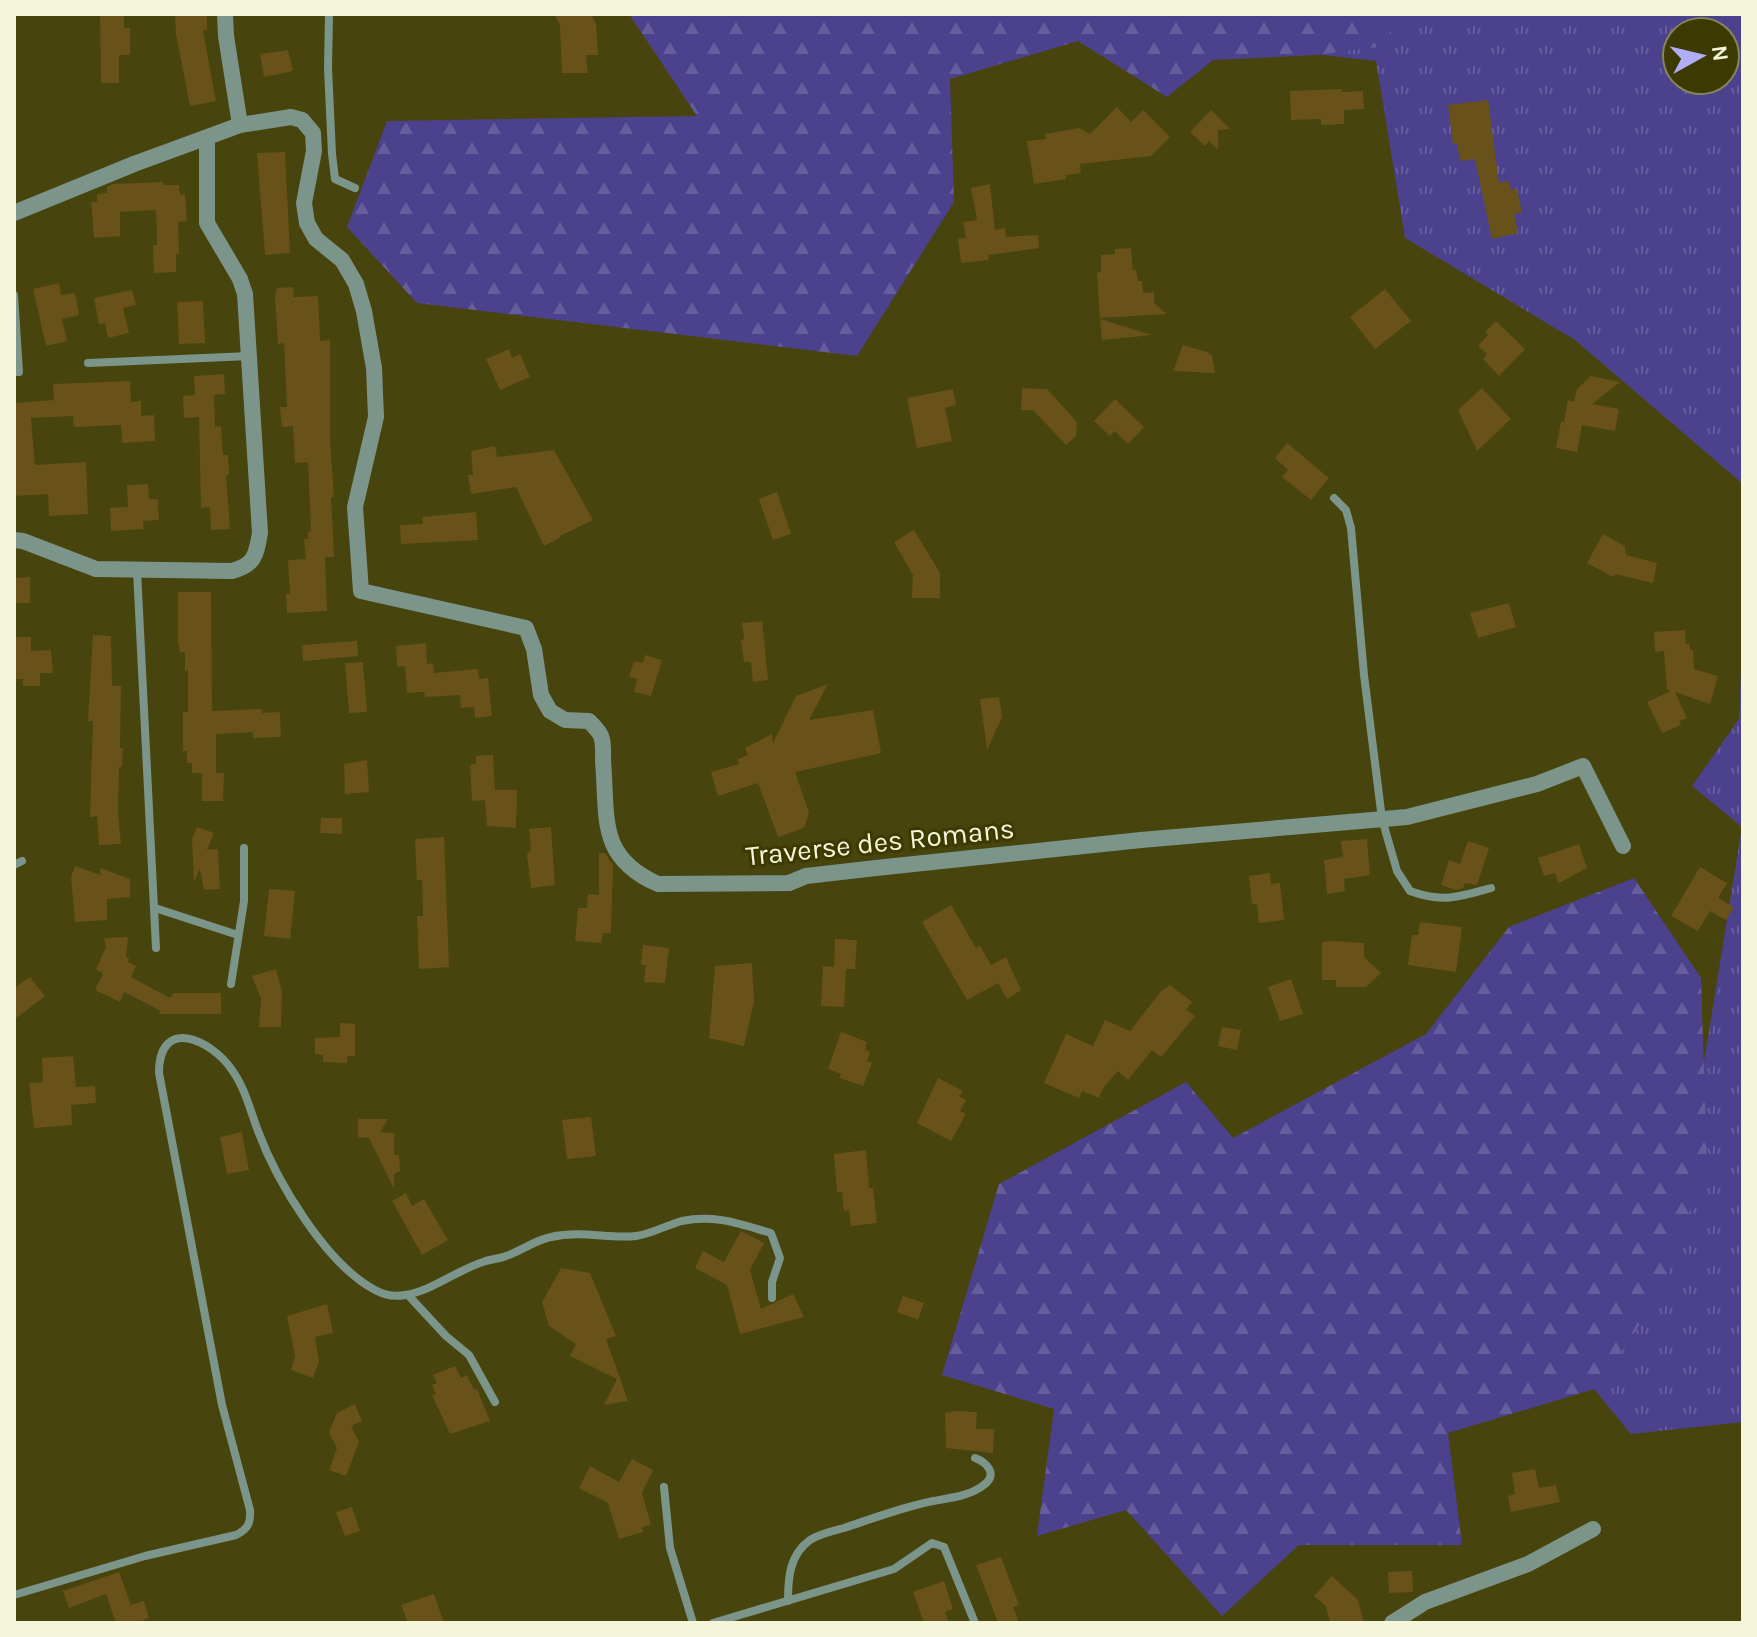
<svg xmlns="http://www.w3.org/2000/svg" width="1757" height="1637" font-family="Karla,sans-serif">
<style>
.grass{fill:url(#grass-tufts);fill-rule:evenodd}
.forest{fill:url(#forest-firs)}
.building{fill:#685219}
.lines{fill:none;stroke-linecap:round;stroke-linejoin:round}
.service{stroke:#7c958a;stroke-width:8}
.minor{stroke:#7c958a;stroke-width:16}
.labels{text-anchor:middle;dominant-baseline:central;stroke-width:6;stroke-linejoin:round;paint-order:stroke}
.street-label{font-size:28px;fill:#f5f5d9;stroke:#3c3a00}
</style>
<defs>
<pattern id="grass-tufts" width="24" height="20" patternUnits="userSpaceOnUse" patternTransform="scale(2)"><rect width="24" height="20" fill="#4c418c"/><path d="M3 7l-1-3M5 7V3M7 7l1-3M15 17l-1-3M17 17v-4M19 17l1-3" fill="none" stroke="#665d9c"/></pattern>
<pattern id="forest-firs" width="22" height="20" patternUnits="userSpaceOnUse" patternTransform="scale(2)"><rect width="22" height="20" fill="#4c418c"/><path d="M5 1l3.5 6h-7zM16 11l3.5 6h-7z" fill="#665d9c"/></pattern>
</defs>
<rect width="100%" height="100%" fill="#47440d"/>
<!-- grass -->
<path class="grass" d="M1151 14H1743V484L1575 340 1405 238 1376 61 1313 54ZM1677 32H1725V80H1677Z
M1743 620V1422L1631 1434 1594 1389 1704 1062 1742 827 1692 786 1739 719Z"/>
<!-- forest -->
<path class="forest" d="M629 14H1388L1393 45 1316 55 1213 60 1167 97 1078 41 950 79 954 202 857 356 417 303 347 227 387 121 697 116Z
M1685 14H1743V39Z
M1634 878 1701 978 1707 1166 1658 1296 1598 1388 1448 1433 1462 1545H1299L1222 1616 1126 1510 1037 1536 1054 1409 942 1375 999 1184 1186 1082 1233 1138 1426 1034 1509 927Z"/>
<!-- building -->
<path class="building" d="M100 14H124V28H130V55H119V83H101Z
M175 14H207V30H203L216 101 190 106 176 34Z
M554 14H591L596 24 598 55H586L588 73H562L560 25Z
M288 50 293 71 264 77 260 54Z
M1342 89V92L1363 91 1364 109 1344 110V124L1321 125V119L1291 120 1290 91Z
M1488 100 1499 183 1509 181 1511 190 1517 189 1522 213 1514 214 1518 233 1492 239 1475 159 1460 161 1457 144H1453L1448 105Z
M1117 107 1131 122 1143 110 1170 137 1151 156 1080 164 1081 173 1066 175V179L1034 184 1027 141 1046 139 1045 134 1079 128 1090 134Z
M1211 110 1230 129 1218 130V150L1209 141 1205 146 1190 132Z
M285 152 290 253 265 255 257 153Z
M163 182V185H179L180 195 185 194 187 221 178 222 179 254H176V272L154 273 153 245H157L156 210 120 212V236L94 238 91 202H97V194L107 193V187L113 184Z
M990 184 995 230 1005 228 1006 237 1038 235 1039 248 988 255 989 260 961 263 958 239 966 238 963 222 977 220 971 188Z
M1131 248 1133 270H1136L1138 281H1142L1143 293 1154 292V303L1167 314 1100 318 1097 273 1101 272V255L1115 254V249Z
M59 283 61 295 75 293 79 315 62 319 67 341 46 346 33 289Z
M293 287 294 297 318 296 320 341 330 340V439L334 497H331L334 557H325L327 611 287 613 286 594H290L288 560 306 559 304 539H308V532L311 531 308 462 295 463 293 426 282 427 280 407H287L284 343 278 344 275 296 277 288Z
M1385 289 1411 321 1375 349 1350 317Z
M132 290 136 305 123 308 129 333 108 338 105 323 99 324 94 298Z
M203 301 205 343 179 344 177 302Z
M1100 319 1152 335 1102 340Z
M1496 321 1525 349 1499 376 1483 359 1487 354 1478 346 1488 335 1485 332Z
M1183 345 1207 352 1212 356 1215 373 1173 371Z
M509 349 512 358 520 354 530 377 500 390 486 359Z
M224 374 225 394 214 395 215 427 221 426 223 455H228L229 475H226L230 529 211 530 210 507 201 508 199 417 184 418 183 396 195 395 194 376Z
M1591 376 1620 382 1592 404 1619 409 1615 431 1582 425 1577 452 1556 448 1561 422H1564L1568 400 1574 402 1577 389Z
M130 381 131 402 141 401V416L154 415 155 441 122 443 121 425 74 427 73 416 31 418 35 465 86 462 88 514 49 516 48 494 14 496V403L54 400 53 384Z
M1022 388 1047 389 1077 422 1076 436 1066 445 1033 410H1021Z
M1482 388 1511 419 1477 451 1458 410Z
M953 389 956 405 945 408 952 441 917 448 907 398Z
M1115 399 1144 427 1128 444 1115 431 1110 436 1094 421Z
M1287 443 1329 478 1311 500 1282 477 1288 470 1275 458Z
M495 446 497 457 554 450 593 520 560 536 561 537 544 546 516 487 471 494 468 475H473L471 451Z
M148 484 149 499H158L159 520 143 521 144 529 111 531 110 508 128 507 127 485Z
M777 492 791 534 773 540 759 499Z
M476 512 478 540 401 544 400 525 423 524 422 517Z
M914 530 940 573V598H912L913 575 894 542Z
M1603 534 1625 546 1626 555 1657 563 1653 583 1615 574 1613 577 1587 563Z
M30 577V603H14V578Z
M178 592H211L212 711 262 709V713L280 712 281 737 253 738V732L216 734V773H224L223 801H202V773H192V763H187V751H183V712H188V670L185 671V652H180L178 643Z
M1509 603 1516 627 1478 638 1470 613Z
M762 621 768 680 753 682 751 662H744L741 640 744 639 742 623Z
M1685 630 1686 644H1689L1690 650H1693L1694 669 1718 676 1710 704 1675 692 1687 718 1679 721 1681 725 1662 733 1647 702 1671 691 1667 690 1664 651 1655 652 1654 632Z
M93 635 111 636 112 686H121L120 748H123L122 767H119L118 814 121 844 99 845 97 816 90 817 93 721H88Z
M14 637H31V651L51 650 53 673H40V686H23V679H14Z
M357 641 358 656 303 661 302 645Z
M426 643 427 664 433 663 434 673 478 669 479 679 488 678 492 716 475 718 474 707 461 708 460 695 425 697 424 692 407 693 405 666 397 667 396 646Z
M645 655 662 660 651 696 634 692 637 679 629 677 634 661 643 663Z
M363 662 367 712 349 713 345 663Z
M828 684 809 720 873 710 881 753 795 772 809 813 804 828 778 837 758 783 718 796 711 772 739 764 738 759 748 755 745 748 772 734 773 743 796 696Z
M999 697 1002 717 987 750 980 699Z
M493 755 495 790H517L516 828 487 826 485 800 472 801 470 765 476 764V756Z
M367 760 369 792 345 794 344 764Z
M321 818H342V834L320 833Z
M197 827 214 833 207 850 218 849 220 889 204 890 200 869 194 882 192 839Z
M551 827 555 885 531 888 527 855 531 849 529 829Z
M444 837 449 967 419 969 417 916H423L422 880H417L415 839Z
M1367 839 1370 875 1344 879 1345 891 1327 894 1324 860 1343 857 1341 841Z
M1468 841 1489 848 1477 885 1465 883 1463 888 1456 890 1441 885 1449 860 1460 864Z
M1579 844 1587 868 1559 883 1555 873 1544 876 1538 858Z
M599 853H605L613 865 611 933H603L601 943 575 941 578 908H587L588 894 599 895Z
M75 866 101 875 100 868 130 879V897L107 899V920L75 922 71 877Z
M1700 867 1727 883 1718 898 1734 907 1726 920 1710 911 1698 931 1671 916Z
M1270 873 1271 884 1280 883 1284 920 1259 923 1257 904H1252L1249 876Z
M269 889 295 891 290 939 264 936Z
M951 905 976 948 980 946 991 965 1006 957 1021 990 1007 999 998 983 967 1000 922 922Z
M1420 922 1462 927 1456 972 1408 965 1412 935H1418Z
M128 937 126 957 129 958 128 962 136 966 131 977 170 998 174 993H221V1014H159L161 1011 124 992 120 1002 95 990 103 974 96 969 106 947 104 938Z
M835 939 857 940 855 969H846L844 1007 821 1006 823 966 834 967Z
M1333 941 1364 943V957L1381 973 1366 987H1336V980H1322V942Z
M643 945 669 948 665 983 644 982 646 965H641Z
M752 963 754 1001 744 1046 709 1038 715 966Z
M276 969 282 992 281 1027H259L261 999 252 976Z
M30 977 45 996 14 1020V988Z
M1291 979 1303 1014 1280 1021 1268 987Z
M1170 985 1192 1002 1186 1010 1195 1016 1161 1057 1152 1050 1128 1080 1118 1071 1104 1087 1099 1098 1082 1091 1079 1098 1044 1083 1066 1034 1093 1046 1105 1020 1130 1031 1162 990Z
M340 1023 355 1024V1056H347V1063L323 1062V1055L315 1054V1038L340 1037Z
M1222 1027 1241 1030 1237 1050 1218 1046Z
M841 1032 867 1042 865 1049 870 1052 867 1061 872 1063 863 1086 840 1078 841 1074 828 1069Z
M73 1056 76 1087 95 1086 96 1103 71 1105 72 1125 34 1128 29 1083 43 1082 42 1058Z
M938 1078 963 1091 959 1096 966 1100 960 1111 966 1114 951 1141 917 1123Z
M591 1117 596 1156 567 1159 562 1120Z
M358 1119H388L380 1132 394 1133V1155H399L400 1171 394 1174V1189L369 1138 358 1137Z
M242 1132 249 1170 227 1174 220 1137Z
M866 1150 869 1188H873L877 1223 851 1226 849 1210 844 1211 842 1192H837L834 1154Z
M406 1193 412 1206 424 1199 448 1240 422 1255 392 1201Z
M741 1231 764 1243 750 1270 761 1309 793 1294 804 1317 740 1334 727 1285 695 1268 703 1251 724 1262Z
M561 1268 590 1273 616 1336 606 1339 628 1401 604 1405 617 1379 570 1356 576 1344 549 1326 542 1302Z
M903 1296 924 1303 918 1320 897 1312Z
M327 1304 333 1333 315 1337 319 1361 313 1378 291 1370 295 1356 287 1316Z
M455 1366 461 1378 467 1375 474 1390 477 1389 490 1421 450 1434 432 1395 436 1394 432 1385 437 1383 433 1375Z
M355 1404 362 1421 351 1426 359 1442 346 1476 329 1470 337 1448 329 1432 337 1413Z
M956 1411 977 1412 976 1429H994L993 1453 946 1448 945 1413Z
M632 1459 653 1470 642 1493 651 1525 642 1527 643 1532 619 1539 608 1503 579 1488 590 1466 619 1482Z
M1535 1469 1539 1488 1556 1485 1560 1502 1511 1512 1508 1496 1515 1494 1512 1473Z
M352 1507 360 1531 345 1536 336 1512Z
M1001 1557 1019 1605 1013 1607 1019 1623H998L976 1565Z
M1412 1571 1413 1592 1389 1593 1388 1572Z
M119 1572 131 1605 144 1601 149 1618 143 1620 144 1623H116L106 1594 69 1608 63 1591Z
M1332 1576 1358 1600 1364 1623H1330L1326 1606 1314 1596Z
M944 1581 953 1609 945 1612 949 1623H924L913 1592Z
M434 1594 444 1623H408L401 1605Z"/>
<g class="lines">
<!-- service -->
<path class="service" d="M329 14 328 68 332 154 335 179 355 188
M14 295 19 372H14
M88 363 250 356
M1334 498 1346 510 1351 528 1364 675 1382 819 1397 871 1410 891C1442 903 1460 897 1491 888
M137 571 156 948
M14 865 22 861
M155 908 238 935
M231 984 244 901V848
M408 1295 446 1336 469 1355 495 1402
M664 1487 670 1548 693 1623
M14 1595 145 1556 236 1535C248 1529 251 1523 250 1510L222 1405 159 1073C159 1016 211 1039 232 1070 245 1088 250 1110 258 1131 277 1182 326 1264 375 1290 384 1295 395 1297 405 1295 432 1291 457 1270 483 1262 490 1259 499 1259 506 1256 521 1251 535 1240 551 1237 581 1230 609 1239 636 1236 651 1234 667 1225 682 1221 714 1214 740 1224 771 1233L780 1258 772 1282V1298
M788 1601C788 1579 789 1555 810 1540 819 1534 833 1531 844 1528 874 1518 903 1507 933 1501 950 1498 971 1496 985 1484 998 1474 986 1462 975 1458
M713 1623 894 1569 932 1543 944 1547 975 1623"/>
<!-- minor -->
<path class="minor" d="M225 14 226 36 240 125
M14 213 134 164 240 125 291 117 302 120 313 133 314 151 304 203 307 223 316 239 342 260 356 284 364 311 374 368 376 417 355 507 361 591 526 628 534 649 541 695 550 711 565 720 589 721C593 725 599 731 601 736 604 743 603 754 603 761 608 818 597 857 658 884L789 883 806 876 876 868 1141 840 1407 817 1537 784 1583 766 1623 846
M14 540 23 541 96 569 232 571C255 565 256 555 260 533L245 294 240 279 207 223V138
M1392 1623 1425 1602 1528 1564 1593 1529"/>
</g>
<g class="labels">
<!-- street labels -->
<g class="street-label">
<text transform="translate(880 842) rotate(-6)">Traverse des Romans</text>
</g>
</g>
<!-- border -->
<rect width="1757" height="1637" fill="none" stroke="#f5f5d9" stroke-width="32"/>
<!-- north arrow -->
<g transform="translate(1701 56) rotate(82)"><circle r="38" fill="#3c3a00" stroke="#868557" stroke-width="2"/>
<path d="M0-6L14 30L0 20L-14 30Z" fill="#b2adf9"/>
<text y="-12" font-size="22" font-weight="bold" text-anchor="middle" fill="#f5f5d9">N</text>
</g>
</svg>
